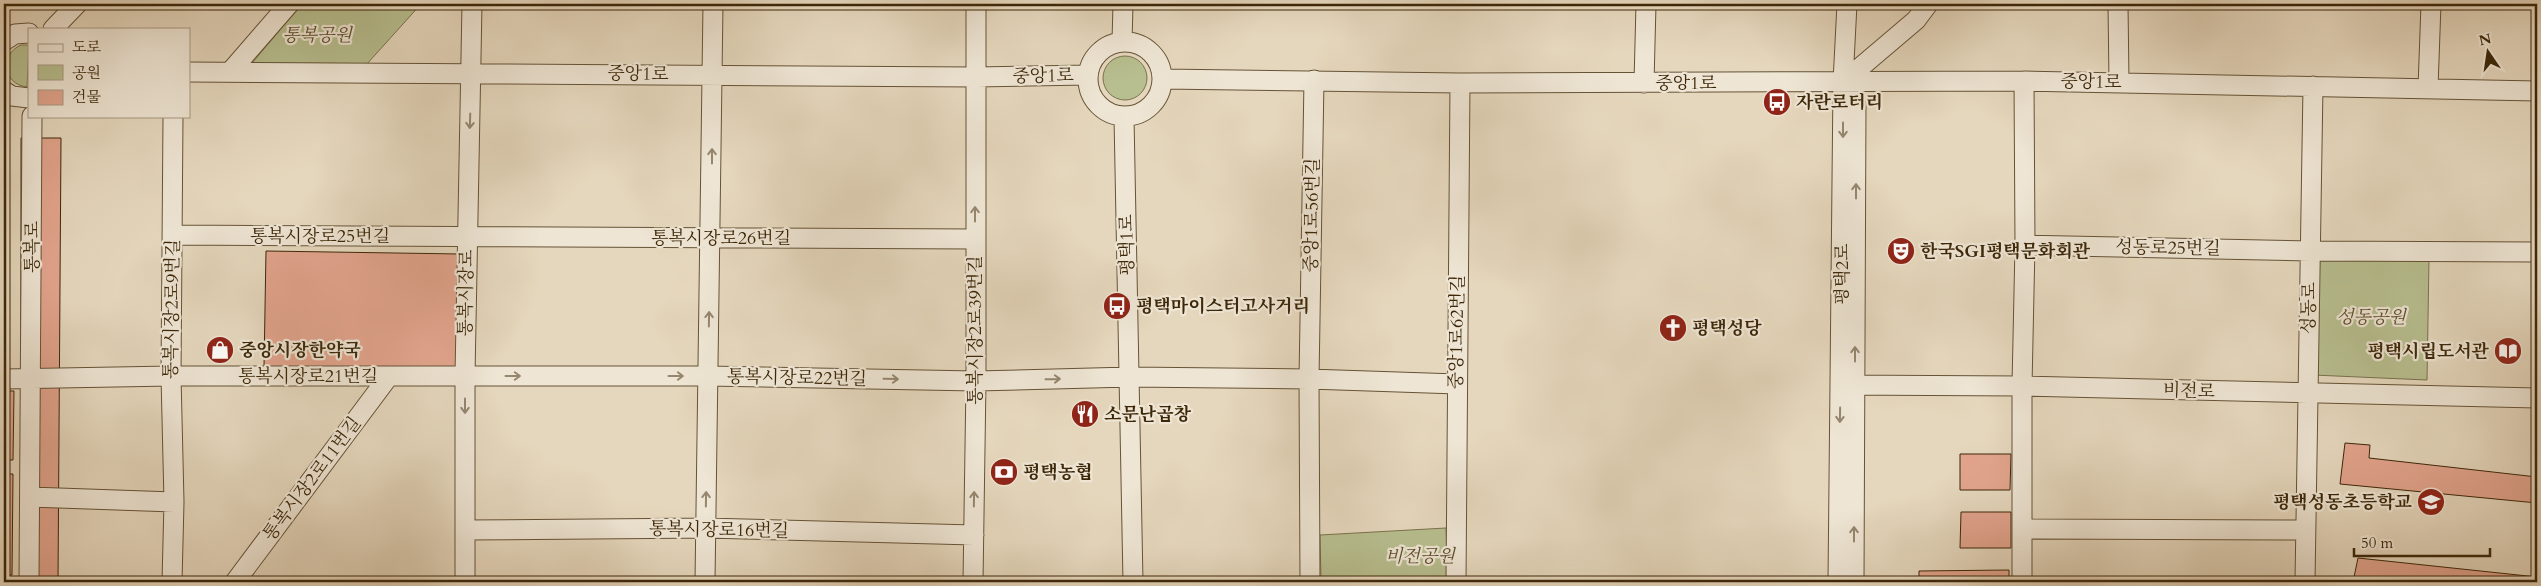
<svg xmlns="http://www.w3.org/2000/svg" width="2541" height="586" font-family="Cardo,'Noto Serif KR',serif">
<style>
.green{fill:#b7be8f;stroke:#7a724c}
.building{fill:#e2a48d;stroke:#3c2709}
.lines{fill:none;stroke-linecap:round;stroke-linejoin:round}
.minor-casing{stroke:#665336;stroke-width:21}
.minor{stroke:#eee5d4;stroke-width:19}
.oneway{stroke:#95866e}
.labels{text-anchor:middle;dominant-baseline:central;stroke-width:4.5;stroke-linejoin:round;paint-order:stroke}
.park-label{font-size:18px;font-style:italic;fill:#5b4d2a;stroke:#eee5d4}
.street-label{font-size:18px;fill:#3c2709;stroke:#eee5d4}
.poi-label{font-size:18px;font-weight:bold;fill:#3c2709;stroke:#eee5d4;text-anchor:start}
</style>
<rect width="100%" height="100%" fill="#e5d7bd"/>
<filter id="stains"><feTurbulence type="fractalNoise" baseFrequency=".004" numOctaves="4"/><feColorMatrix values="0 0 0 0 .2 0 0 0 0 .09 0 0 0 0 .02 0 0 0 .5 -.17"/></filter>
<radialGradient id="worn" r=".72"><stop offset=".6" stop-color="#630" stop-opacity="0"/><stop offset="1" stop-color="#630" stop-opacity=".3"/></radialGradient>
<!-- green -->
<path class="green" d="M302 4H421L366 65 247 69Z
M21 45H29L27 87C2 84 0 54 21 45Z
M1103 78a22 22 0 1 1 44 0a22 22 0 1 1-44 0Z
M2429 259 2427 380 2313 375 2315 260Z
M1446 528 1448 582H1321L1320 535Z"/>
<!-- building -->
<path class="building" d="M21 138H61L58 582H21Z
M266 251 460 254 458 370 264 367Z
M4 391H14L13 460H4Z
M2345 443 2370 445 2369 458 2537 477V503L2340 484Z
M1960 454H2011L2010 490H1960Z
M4 474H13L12 575H4Z
M1961 512H2011V548H1960Z
M2358 558 2537 577V582H2353Z
M2009 570V582H1919V571Z"/>
<g class="lines">
<defs>
<path id="minor" d="M2118 4 2119 82
M53 29 77 4
M4 41 15 34 29 33
M1088 79a37 37 0 1 1 74 0a37 37 0 1 1-74 0Z
M1122 42 1123 4
M189 72 976 77 1088 75
M230 72 289 4
M1163 79 1460 83 2024 81 2537 91
M1843 82 1856 103 1854 582
M1843 82 1916 20 1928 4
M1644 83 1646 4
M2428 88 2431 4
M4 91 12 96 29 98
M1124 117 1133 582
M174 235 975 239
M2025 245 2310 251 2537 252
M4 379 171 376H707L976 381 1130 377 1309 379 1457 384
M1841 385 2022 386 2537 398
M30 497 174 502
M2023 529 2305 530
M465 530 706 528 974 535
M29 582 32 116
M172 582 174 502 171 376 173 116
M235 582 389 376
M465 582V376L472 4
M705 582 713 4
M973 582 976 381V4
M1310 582 1309 379 1314 80
M1456 582 1460 83
M1838 582 1843 82 1847 4
M2022 582V386L2025 245 2024 81
M2305 582 2313 86"/>
</defs>
<!-- minor casing -->
<use href="#minor" class="minor-casing"/>
<!-- minor -->
<use href="#minor" class="minor"/>
</g>
<!-- one-way arrows -->
<defs><path id="oneway-shaft" d="M-6 0H5M1.5-3L5.5 0L1.5 3" fill="none" stroke-width="1.6" stroke-linecap="round" stroke-linejoin="round" transform="scale(1.25)"/></defs>
<g class="oneway">
<use href="#oneway-shaft" transform="translate(470 121) rotate(92)"/>
<use href="#oneway-shaft" transform="translate(1843 130) rotate(90)"/>
<use href="#oneway-shaft" transform="translate(712 156) rotate(-90)"/>
<use href="#oneway-shaft" transform="translate(1856 191) rotate(-90)"/>
<use href="#oneway-shaft" transform="translate(975 214) rotate(-90)"/>
<use href="#oneway-shaft" transform="translate(709 319) rotate(-89)"/>
<use href="#oneway-shaft" transform="translate(1855 354) rotate(-90)"/>
<use href="#oneway-shaft" transform="translate(513 376)"/>
<use href="#oneway-shaft" transform="translate(676 376)"/>
<use href="#oneway-shaft" transform="translate(891 379) rotate(1)"/>
<use href="#oneway-shaft" transform="translate(1053 379) rotate(-1)"/>
<use href="#oneway-shaft" transform="translate(465 406) rotate(90)"/>
<use href="#oneway-shaft" transform="translate(1840 415) rotate(91)"/>
<use href="#oneway-shaft" transform="translate(706 499) rotate(-89)"/>
<use href="#oneway-shaft" transform="translate(974 499) rotate(-89)"/>
<use href="#oneway-shaft" transform="translate(1854 534) rotate(-90)"/>
</g>
<!-- icons -->
<defs>
<symbol id="bus-disc" viewBox="-11 -11 22 22"><circle r="9.5" fill="#8f2418" stroke="#eee5d4"/><path d="M-5-6H5V4H4V6H2V4H-2V6H-4V4H-5ZM-3.5-4V0h7V-4ZM-3.5 1.2v1.5H-2V1.2ZM2 1.2v1.5H3.5V1.2Z" fill="#fff"/></symbol>
<symbol id="theatre-disc" viewBox="-11 -11 22 22"><circle r="9.5" fill="#8f2418" stroke="#eee5d4"/><path d="M-5-5.5Q0-4 5-5.5V0Q5 5 0 6Q-5 5-5 0ZM-3.3-2.5H-1v1.5H-3.3ZM1-2.5H3.3v1.5H1ZM-2.8 1Q0 5.5 2.8 1Z" fill="#fff"/></symbol>
<symbol id="church-disc" viewBox="-11 -11 22 22"><circle r="9.5" fill="#8f2418" stroke="#eee5d4"/><path d="M-1.2-6h2.4v3.5h3.3v2.4h-3.3V6h-2.4V-.1h-3.3v-2.4h3.3Z" fill="#fff"/></symbol>
<symbol id="shop-disc" viewBox="-11 -11 22 22"><circle r="9.5" fill="#8f2418" stroke="#eee5d4"/><path d="M-5-2.5h2.3a2.7 3.5 0 0 1 5.4 0H5L5.5 6h-11ZM-1.5-2.5h3a1.5 2.3 0 0 0-3 0Z" fill="#fff"/></symbol>
<symbol id="library-disc" viewBox="-11 -11 22 22"><circle r="9.5" fill="#8f2418" stroke="#eee5d4"/><path d="M-6-4Q-3-5.5-.7-3.5V5Q-3 3-6 4ZM6-4Q3-5.5 .7-3.5V5Q3 3 6 4Z" fill="#fff"/></symbol>
<symbol id="restaurant-disc" viewBox="-11 -11 22 22"><circle r="9.5" fill="#8f2418" stroke="#eee5d4"/><path d="M-5-6h1v4h1v-4h1v4h1v-4h1v5L-1.5 .5V6h-2V.5L-5-1ZM5-6V6H3V1.5H1.5Q1.5-4 5-6Z" fill="#fff"/></symbol>
<symbol id="bank-disc" viewBox="-11 -11 22 22"><circle r="9.5" fill="#8f2418" stroke="#eee5d4"/><path d="M-6-4H6V4H-6ZM0-2.3a2.3 2.3 0 1 0 0 4.6a2.3 2.3 0 1 0 0-4.6Z" fill="#fff"/></symbol>
<symbol id="school-disc" viewBox="-11 -11 22 22"><circle r="9.5" fill="#8f2418" stroke="#eee5d4"/><path d="M0-5L7-2L0 1L-7-2ZM-4 1L0 2.5L4 1V4Q0 6-4 4Z" fill="#fff"/></symbol>
</defs>
<g fill-rule="evenodd">
<use href="#bus-disc" x="1761" y="86" width="32" height="32"/>
<use href="#theatre-disc" x="1885" y="235" width="32" height="32"/>
<use href="#bus-disc" x="1101" y="290" width="32" height="32"/>
<use href="#church-disc" x="1657" y="312" width="32" height="32"/>
<use href="#shop-disc" x="204" y="334" width="32" height="32"/>
<use href="#library-disc" x="2492" y="335" width="32" height="32"/>
<use href="#restaurant-disc" x="1069" y="398" width="32" height="32"/>
<use href="#bank-disc" x="988" y="456" width="32" height="32"/>
<use href="#school-disc" x="2415" y="486" width="32" height="32"/>
</g>
<g class="labels">
<!-- park labels -->
<g class="park-label">
<text x="317" y="35">통복공원</text>
<text x="2371" y="317">성동공원</text>
<text x="1420" y="556">비전공원</text>
</g>
<!-- street labels -->
<g class="street-label">
<text transform="translate(638 74) rotate(1)">중앙1로</text>
<text transform="translate(1043 76) rotate(-1)">중앙1로</text>
<text transform="translate(2091 82) rotate(1)">중앙1로</text>
<text x="1686" y="83">중앙1로</text>
<text transform="translate(1312 215) rotate(-89)">중앙1로56번길</text>
<text x="320" y="236">통복시장로25번길</text>
<text x="721" y="238">통복시장로26번길</text>
<text transform="translate(1127 245) rotate(-91)">평택1로</text>
<text transform="translate(32 247) rotate(-90)">통복로</text>
<text transform="translate(2168 248) rotate(1)">성동로25번길</text>
<text transform="translate(1842 274) rotate(-90)">평택2로</text>
<text transform="translate(466 293) rotate(-89)">통복시장로</text>
<text transform="translate(2309 308) rotate(-89)">성동로</text>
<text transform="translate(172 309) rotate(-89)">통복시장2로9번길</text>
<text transform="translate(975 330) rotate(-90)">통복시장2로39번길</text>
<text transform="translate(1457 332) rotate(-89)">중앙1로62번길</text>
<text x="308" y="376">통복시장로21번길</text>
<text transform="translate(797 378) rotate(1)">통복시장로22번길</text>
<text transform="translate(2189 391) rotate(2)">비전로</text>
<text transform="translate(312 479) rotate(-53)">통복시장2로11번길</text>
<text transform="translate(719 530) rotate(1)">통복시장로16번길</text>
</g>
<!-- poi labels -->
<g class="poi-label">
<text x="1796" y="102">자란로터리</text>
<text x="1920" y="251">한국SGI평택문화회관</text>
<text x="1136" y="306">평택마이스터고사거리</text>
<text x="1692" y="328">평택성당</text>
<text x="239" y="350">중앙시장한약국</text>
<text x="2489" y="351" text-anchor="end">평택시립도서관</text>
<text x="1104" y="414">소문난곱창</text>
<text x="1023" y="472">평택농협</text>
<text x="2412" y="502" text-anchor="end">평택성동초등학교</text>
</g>
</g>
<!-- margin -->
<rect width="2541" height="586" fill="none" stroke="#e5d7bd" stroke-width="20"/>
<rect x="5" y="5" width="2531" height="576" fill="none" stroke="#3c2709" stroke-width="2.5"/>
<rect x="10" y="10" width="2521" height="566" fill="none" stroke="#3c2709"/>
<!-- legend -->
<rect x="28" y="28" width="162" height="90" fill="#eee5d4" stroke="#a79983"/>
<rect x="38" y="44" width="25" height="8" fill="#eee5d4" stroke="#a79983"/>
<text x="72" y="52" font-size="15" fill="#3c2709">도로</text>
<rect x="38" y="65" width="25" height="15" fill="#b7be8f" stroke="#a79983"/>
<text x="72" y="78" font-size="15" fill="#3c2709">공원</text>
<rect x="38" y="90" width="25" height="15" fill="#e2a48d" stroke="#a79983"/>
<text x="72" y="102" font-size="15" fill="#3c2709">건물</text>
<!-- north arrow -->
<g transform="translate(2488 52) rotate(347)" stroke="#eee5d4" stroke-width="4" paint-order="stroke">
<path d="M0-4L9 19L0 12L-9 19Z" fill="#3c2709"/>
<text y="-8" font-size="14" font-weight="bold" text-anchor="middle" fill="#3c2709">N</text>
</g>
<!-- scale -->
<path d="M2354 548v8h136v-8" fill="none" stroke="#3c2709" stroke-width="2.5"/>
<text x="2361" y="548" font-size="15" fill="#3c2709" stroke="#eee5d4" stroke-width="4" paint-order="stroke">50 m</text>
<rect width="100%" height="100%" filter="url(#stains)"/>
<rect width="100%" height="100%" fill="url(#worn)"/>
</svg>
